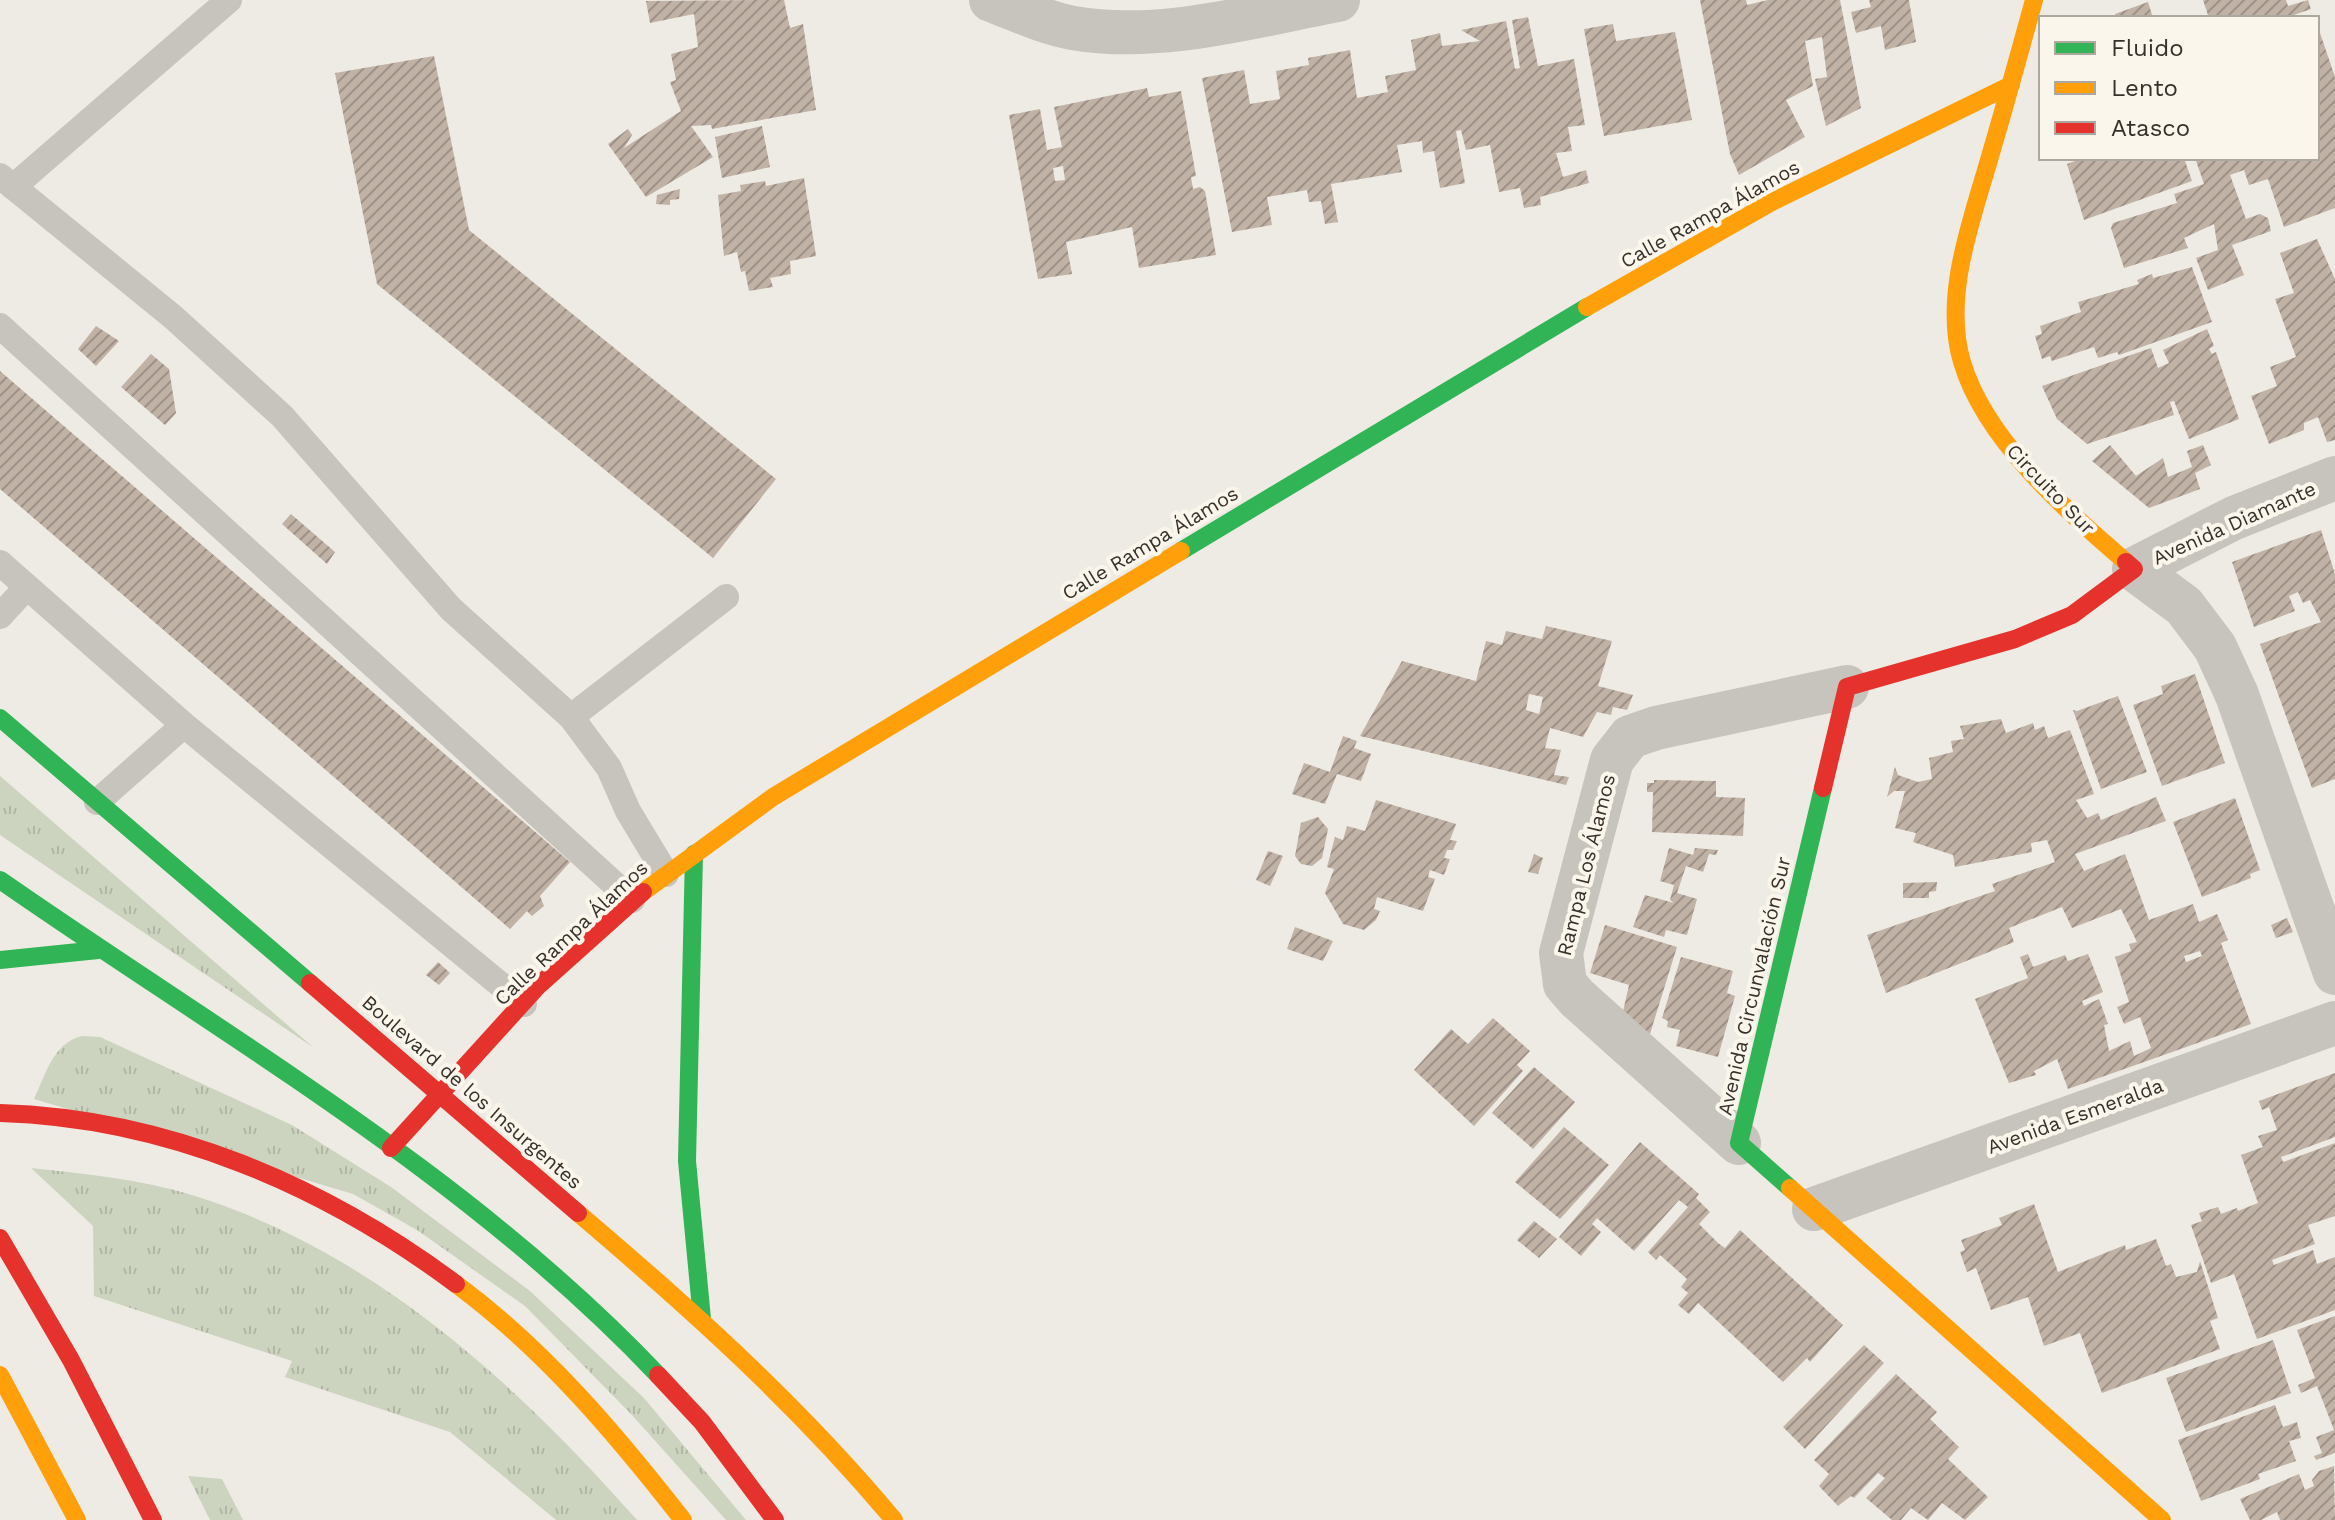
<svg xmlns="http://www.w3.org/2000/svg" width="2335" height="1520" font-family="'Work Sans',sans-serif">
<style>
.grass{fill:url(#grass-tufts)}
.building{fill:url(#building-hatch);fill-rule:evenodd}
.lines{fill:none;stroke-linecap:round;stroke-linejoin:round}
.lane{stroke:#c7c3bd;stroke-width:26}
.street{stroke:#c7c3bd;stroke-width:44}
.fast{stroke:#30b455;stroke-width:18}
.slow{stroke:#ff9f0a;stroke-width:18}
.jam{stroke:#e5322d;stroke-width:18}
.labels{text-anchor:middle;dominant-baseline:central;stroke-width:8;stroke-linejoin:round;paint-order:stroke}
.street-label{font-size:20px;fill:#38312b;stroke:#faf6ec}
</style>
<defs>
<pattern id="grass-tufts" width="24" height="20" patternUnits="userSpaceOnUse" patternTransform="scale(2)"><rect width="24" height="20" fill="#ccd4bf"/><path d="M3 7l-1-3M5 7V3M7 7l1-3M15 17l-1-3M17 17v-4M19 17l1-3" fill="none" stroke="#b0b6a4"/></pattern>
<pattern id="building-hatch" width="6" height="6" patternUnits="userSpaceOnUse" patternTransform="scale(2)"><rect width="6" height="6" fill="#c1b2a6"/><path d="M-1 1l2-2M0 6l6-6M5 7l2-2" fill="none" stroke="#9e9187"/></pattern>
</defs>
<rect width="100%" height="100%" fill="#eeebe4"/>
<!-- grass -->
<path class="grass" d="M0 776 314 1048 0 835Z
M82 1036 100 1037 292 1125 391 1187 530 1291 644 1398 746 1520H726L631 1414 525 1306 417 1230 353 1194 34 1099C46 1074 53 1043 82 1036Z
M31 1168C86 1174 140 1179 192 1195 372 1251 515 1382 637 1520H556L450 1432 285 1377 292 1361 94 1296 93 1226Z
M188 1476 222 1479 243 1520H210Z"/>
<!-- building -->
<path class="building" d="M756 0H784L790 28 803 24 816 110 712 129 711 125 691 126 713 157 646 197 608 144 628 129 632 135 624 148 681 111 670 82 676 80 671 54 698 47 694 14 650 23 646 1Z
M1700 0H1746L1747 5 1768 0H1840L1861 108 1826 126 1815 79 1827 77 1822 37 1805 41 1813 86 1786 100 1805 137 1739 175 1730 154Z
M1869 0H1909L1916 42 1885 50 1881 26 1856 33 1851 12 1871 7Z
M2203 0H2286L2288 6 2308 0 2311 9 2285 18H2209Z
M2148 2 2153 18H2116L2115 14Z
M1528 17 1538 66 1574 59 1585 125 1568 127 1572 151 1556 153 1563 177 1586 170 1589 183 1540 197 1541 205 1524 208 1520 188 1499 192 1490 145 1466 150 1461 130 1456 131 1465 183 1440 188 1434 151 1423 153 1422 141 1397 145 1402 172 1331 184 1338 222 1325 224 1321 201 1309 202 1307 190 1267 197 1272 225 1232 232 1202 78 1244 70 1250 104 1280 99 1276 71 1309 65 1308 58 1350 50 1357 98 1388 92 1385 76 1416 70 1411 40 1440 33 1442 46 1480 41 1461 30 1506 21 1515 69 1520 68 1512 20Z
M1613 24 1616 41 1675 32 1692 120 1604 136 1584 29Z
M2318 27 2335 77V208L2284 227 2268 179 2249 185 2244 170 2230 175 2246 219 2260 214 2268 218 2271 231 2232 245 2244 275 2208 290 2196 258 2218 250 2214 224 2184 238 2188 248 2124 268 2111 228 2113 223 2177 203 2174 194 2204 184 2195 158H2317Z
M434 56 469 230 776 479 713 558 377 284 335 73Z
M1147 88 1149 97 1181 91 1196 176 1191 177 1193 189 1200 187 1205 191 1216 255 1139 268 1132 227 1066 242 1072 274 1038 279 1009 115 1040 109 1047 150 1062 147 1054 107ZM1063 166 1065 180 1055 181 1053 168Z
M762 126 770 167 722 178 715 137Z
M2083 158H2184L2192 181 2084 220 2067 164Z
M804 178 816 256 790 261 791 274 770 278 773 287 749 291 745 271 741 272 737 252 724 256 718 195 741 191 740 185 765 181 766 186Z
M680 189 679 199 670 200V205L656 204 657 195Z
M2317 239 2335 279V440L2327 442 2318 417 2304 423V430L2269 444 2251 396 2277 386 2270 367 2296 357 2275 299 2294 293 2280 253Z
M2192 267 2212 322 2119 355 2117 352 2098 358 2094 347 2052 361 2050 356 2042 359 2035 336 2042 334 2040 326 2081 312 2078 302 2139 284 2137 280 2152 274 2153 278Z
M96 326 119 341 96 366 78 349Z
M2207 329 2214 346 2209 349 2212 354 2216 352 2239 419 2189 439 2174 401 2170 402 2174 415 2087 444 2057 419 2042 386 2151 348 2158 368 2169 363 2163 350Z
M151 354 169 369 176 413 165 425 121 387Z
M0 371 570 862 540 896 544 906 532 916 527 911 510 929 0 489Z
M2110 445 2136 476 2163 458 2168 477 2192 467 2187 451 2203 445 2211 465 2195 473 2200 489 2149 508 2092 461Z
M291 514 335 552 327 564 282 524Z
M2321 530 2335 574V779L2312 788 2260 644 2321 622 2310 600 2303 603 2298 592 2289 596 2295 611 2254 627 2232 562Z
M1546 626 1612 641 1598 686 1633 695 1627 710 1613 707 1611 715 1597 712 1583 737 1550 728 1545 748 1561 750 1554 775 1569 777 1566 785 1360 736 1402 661 1476 681 1486 641 1502 645 1506 631 1542 639ZM1529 694 1543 697 1539 714 1526 710Z
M2195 674 2225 763 2162 786 2133 705 2163 694 2161 686Z
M2118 696 2147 772 2101 789 2073 710 2077 711Z
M2001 719 2006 733 2033 723 2035 730 2044 726 2048 738 2070 730 2094 794 2076 800 2087 818 2098 813 2101 820 2156 797 2166 821 2075 854 2084 871 2125 854 2149 920 2193 904 2199 922 2217 914 2228 940 2221 943 2251 1024 2068 1089 2057 1059 2034 1071 2036 1075 2009 1083 1975 999 2028 978 2020 957 2028 954 2033 967 2065 955 2068 961 2088 954 2103 992 2082 1001 2084 1006 2099 999 2108 1024 2104 1025 2109 1051 2130 1041 2134 1056 2151 1048 2140 1017 2124 1024 2117 1007 2129 1002 2115 957 2131 951 2129 944 2137 942 2121 909 2072 928 2062 907 2009 928 2014 942 1886 993 1867 935 1995 891 1992 884 2055 862 2047 840 2031 843 2032 852 1955 867 1953 855 1913 842 1916 833 1895 828 1905 791H1894L1887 797 1895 767 1898 775 1918 782 1932 779 1929 758 1953 752 1951 741 1964 739 1960 726ZM2200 951 2202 956 2186 962 2184 956Z
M1343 736 1357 741 1354 748 1371 754 1361 781 1337 774 1325 804 1292 794 1304 763 1330 772Z
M1654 780 1716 781V797L1745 798 1743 836 1652 832 1653 792H1647V783H1654Z
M2235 798 2260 870 2250 874 2251 878 2202 897 2173 822Z
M1376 800 1456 824 1450 840 1457 841 1453 850H1447L1444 858 1450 859 1444 875 1430 870 1428 877 1435 879 1423 911 1377 897 1374 909 1380 911 1376 920 1364 930 1343 924 1325 893 1334 869 1327 867 1335 837 1343 840 1347 826 1365 831Z
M1318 817 1328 829 1322 858 1312 866 1301 864 1295 856 1301 823Z
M1669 848 1693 855 1695 848 1718 850 1716 855 1709 854 1703 872 1686 866 1677 893 1697 899 1687 935 1666 930 1664 937 1633 927 1645 895 1674 903 1670 900 1674 885 1660 881Z
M1268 851 1283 856 1270 886 1256 880Z
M1534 854 1543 858 1538 874 1528 872Z
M1937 882 1936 891 1929 892V898H1903V883Z
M2287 918 2293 932 2276 938 2271 925Z
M1605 925 1677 947 1644 1053 1619 1029 1629 985 1590 973Z
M1295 927 1333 941 1323 961 1287 949Z
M1681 957 1733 971 1727 993 1735 996 1718 1057 1676 1046 1680 1030 1667 1027 1668 1021 1662 1018Z
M438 962 450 973 439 985 426 975Z
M1493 1018 1530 1051 1517 1065 1523 1071 1474 1126 1414 1070 1451 1029 1468 1044Z
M1534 1067 1575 1102 1533 1149 1492 1113Z
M2335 1073V1137L2281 1157 2283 1162 2335 1143V1216L2308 1225 2315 1244 2272 1260 2274 1265 2313 1250 2317 1264 2335 1257V1310L2257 1339 2234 1274 2211 1283 2191 1225 2202 1221 2199 1213 2218 1207 2221 1214 2237 1208 2238 1211 2258 1203 2241 1155 2263 1147 2258 1136 2277 1130 2269 1107 2262 1110 2259 1101Z
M1564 1127 1609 1165 1560 1219 1515 1182Z
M1640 1142 1699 1194 1696 1198 1710 1212 1699 1224 1718 1243 1725 1248 1740 1230 1843 1325 1810 1362 1807 1358 1783 1382 1698 1303 1689 1314 1678 1305 1688 1293 1681 1287 1687 1279 1660 1255 1656 1260 1648 1252 1688 1207 1679 1200 1634 1251 1597 1218 1592 1224 1601 1232 1581 1256 1559 1237Z
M2034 1204 2058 1272 2125 1245 2126 1250 2156 1239 2166 1266 2171 1264 2176 1277 2197 1272 2200 1261 2218 1318 2210 1321 2220 1349 2102 1393 2080 1333 2044 1346 2028 1297 1991 1310 1976 1268 1967 1272 1960 1252 1965 1250 1961 1240 2002 1225 1999 1218Z
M1534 1221 1557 1239 1539 1258 1517 1240Z
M2335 1316V1453L2316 1460 2314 1456 2322 1453 2316 1437 2334 1430 2317 1386 2301 1393 2298 1385 2315 1378 2297 1330Z
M2273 1340 2291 1393 2186 1432 2166 1378Z
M1864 1345 1884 1363 1805 1449 1783 1427Z
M1896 1374 1937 1412 1930 1419 1959 1447 1948 1459 1988 1497 1965 1520 1942 1503 1928 1520 1911 1508 1901 1520H1892L1866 1498 1885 1478 1878 1473 1854 1498 1851 1496 1838 1506 1819 1486 1829 1474 1814 1460Z
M2275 1405 2283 1427 2297 1422 2301 1438 2289 1441 2296 1461 2258 1474 2260 1479 2201 1501 2178 1440Z
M2334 1466 2335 1520H2280L2277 1512 2261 1520H2250L2240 1499 2299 1474 2305 1490 2314 1486 2312 1480 2319 1471Z"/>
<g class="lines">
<!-- lane -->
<path class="lane" d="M0 176 173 317 282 416 451 609 571 717 609 768 628 811 666 874
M13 187 229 0
M0 326 632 900
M0 563 184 725 524 1004
M0 616 26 588
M571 717 726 597
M97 802 184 725"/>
<!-- street -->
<path class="street" d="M991 0C1017 10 1046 23 1073 28 1160 43 1253 16 1338 0
M2335 478 2234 518 2134 569 2184 606 2215 647 2237 695 2335 973
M1739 1143 1577 998 1565 984 1561 953 1612 760 1630 737 1656 728 1847 687
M1814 1209 2335 1023"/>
<!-- fast -->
<path class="fast" d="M1181 551 1587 307
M0 718 310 983
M694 854 687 1161 702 1319
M0 880C224 1036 469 1175 658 1375
M0 960 98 950
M1790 1188 1739 1143 1823 788"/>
<!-- slow -->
<path class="slow" d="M2034 0C2020 51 2006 102 1991 153 1973 217 1942 295 1962 362 1985 440 2067 511 2126 562
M1587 307 1772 202 2011 85
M643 892 773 797 1181 551
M1790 1188 2162 1520
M578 1213C691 1309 799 1406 894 1520
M456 1284C545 1350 615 1433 683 1520
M0 1375 77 1520"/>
<!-- jam -->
<path class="jam" d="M1823 788 1847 687 2015 639 2072 615 2134 569 2126 562
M310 983 578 1213
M0 1113C167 1118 323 1185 456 1284
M391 1148 538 986 643 892
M0 1238 71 1360 153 1520
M658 1375 702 1422 775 1520"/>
</g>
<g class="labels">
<!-- street labels -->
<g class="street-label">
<text transform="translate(1710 214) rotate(-29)">Calle Rampa Álamos</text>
<text transform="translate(2051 489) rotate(46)">Circuito Sur</text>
<text transform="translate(2234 523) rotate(-24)">Avenida Diamante</text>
<text transform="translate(1150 543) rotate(-31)">Calle Rampa Álamos</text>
<text transform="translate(1586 865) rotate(-76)">Rampa Los Álamos</text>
<text transform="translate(571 933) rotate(-43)">Calle Rampa Álamos</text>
<text transform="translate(1754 986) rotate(-77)">Avenida Circunvalación Sur</text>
<text transform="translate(472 1092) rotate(41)">Boulevard de los Insurgentes</text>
<text transform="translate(2075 1116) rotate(-20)">Avenida Esmeralda</text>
</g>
</g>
<!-- legend -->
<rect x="2039" y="16" width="280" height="144" fill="#faf6ec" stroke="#aca79f" stroke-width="2"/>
<rect x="2055" y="42" width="40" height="12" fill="#30b455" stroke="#aca79f" stroke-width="2"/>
<text x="2111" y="56" font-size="24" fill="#38312b">Fluido</text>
<rect x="2055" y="82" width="40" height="12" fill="#ff9f0a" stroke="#aca79f" stroke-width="2"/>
<text x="2111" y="96" font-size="24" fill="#38312b">Lento</text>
<rect x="2055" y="122" width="40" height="12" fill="#e5322d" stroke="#aca79f" stroke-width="2"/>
<text x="2111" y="136" font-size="24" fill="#38312b">Atasco</text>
</svg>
